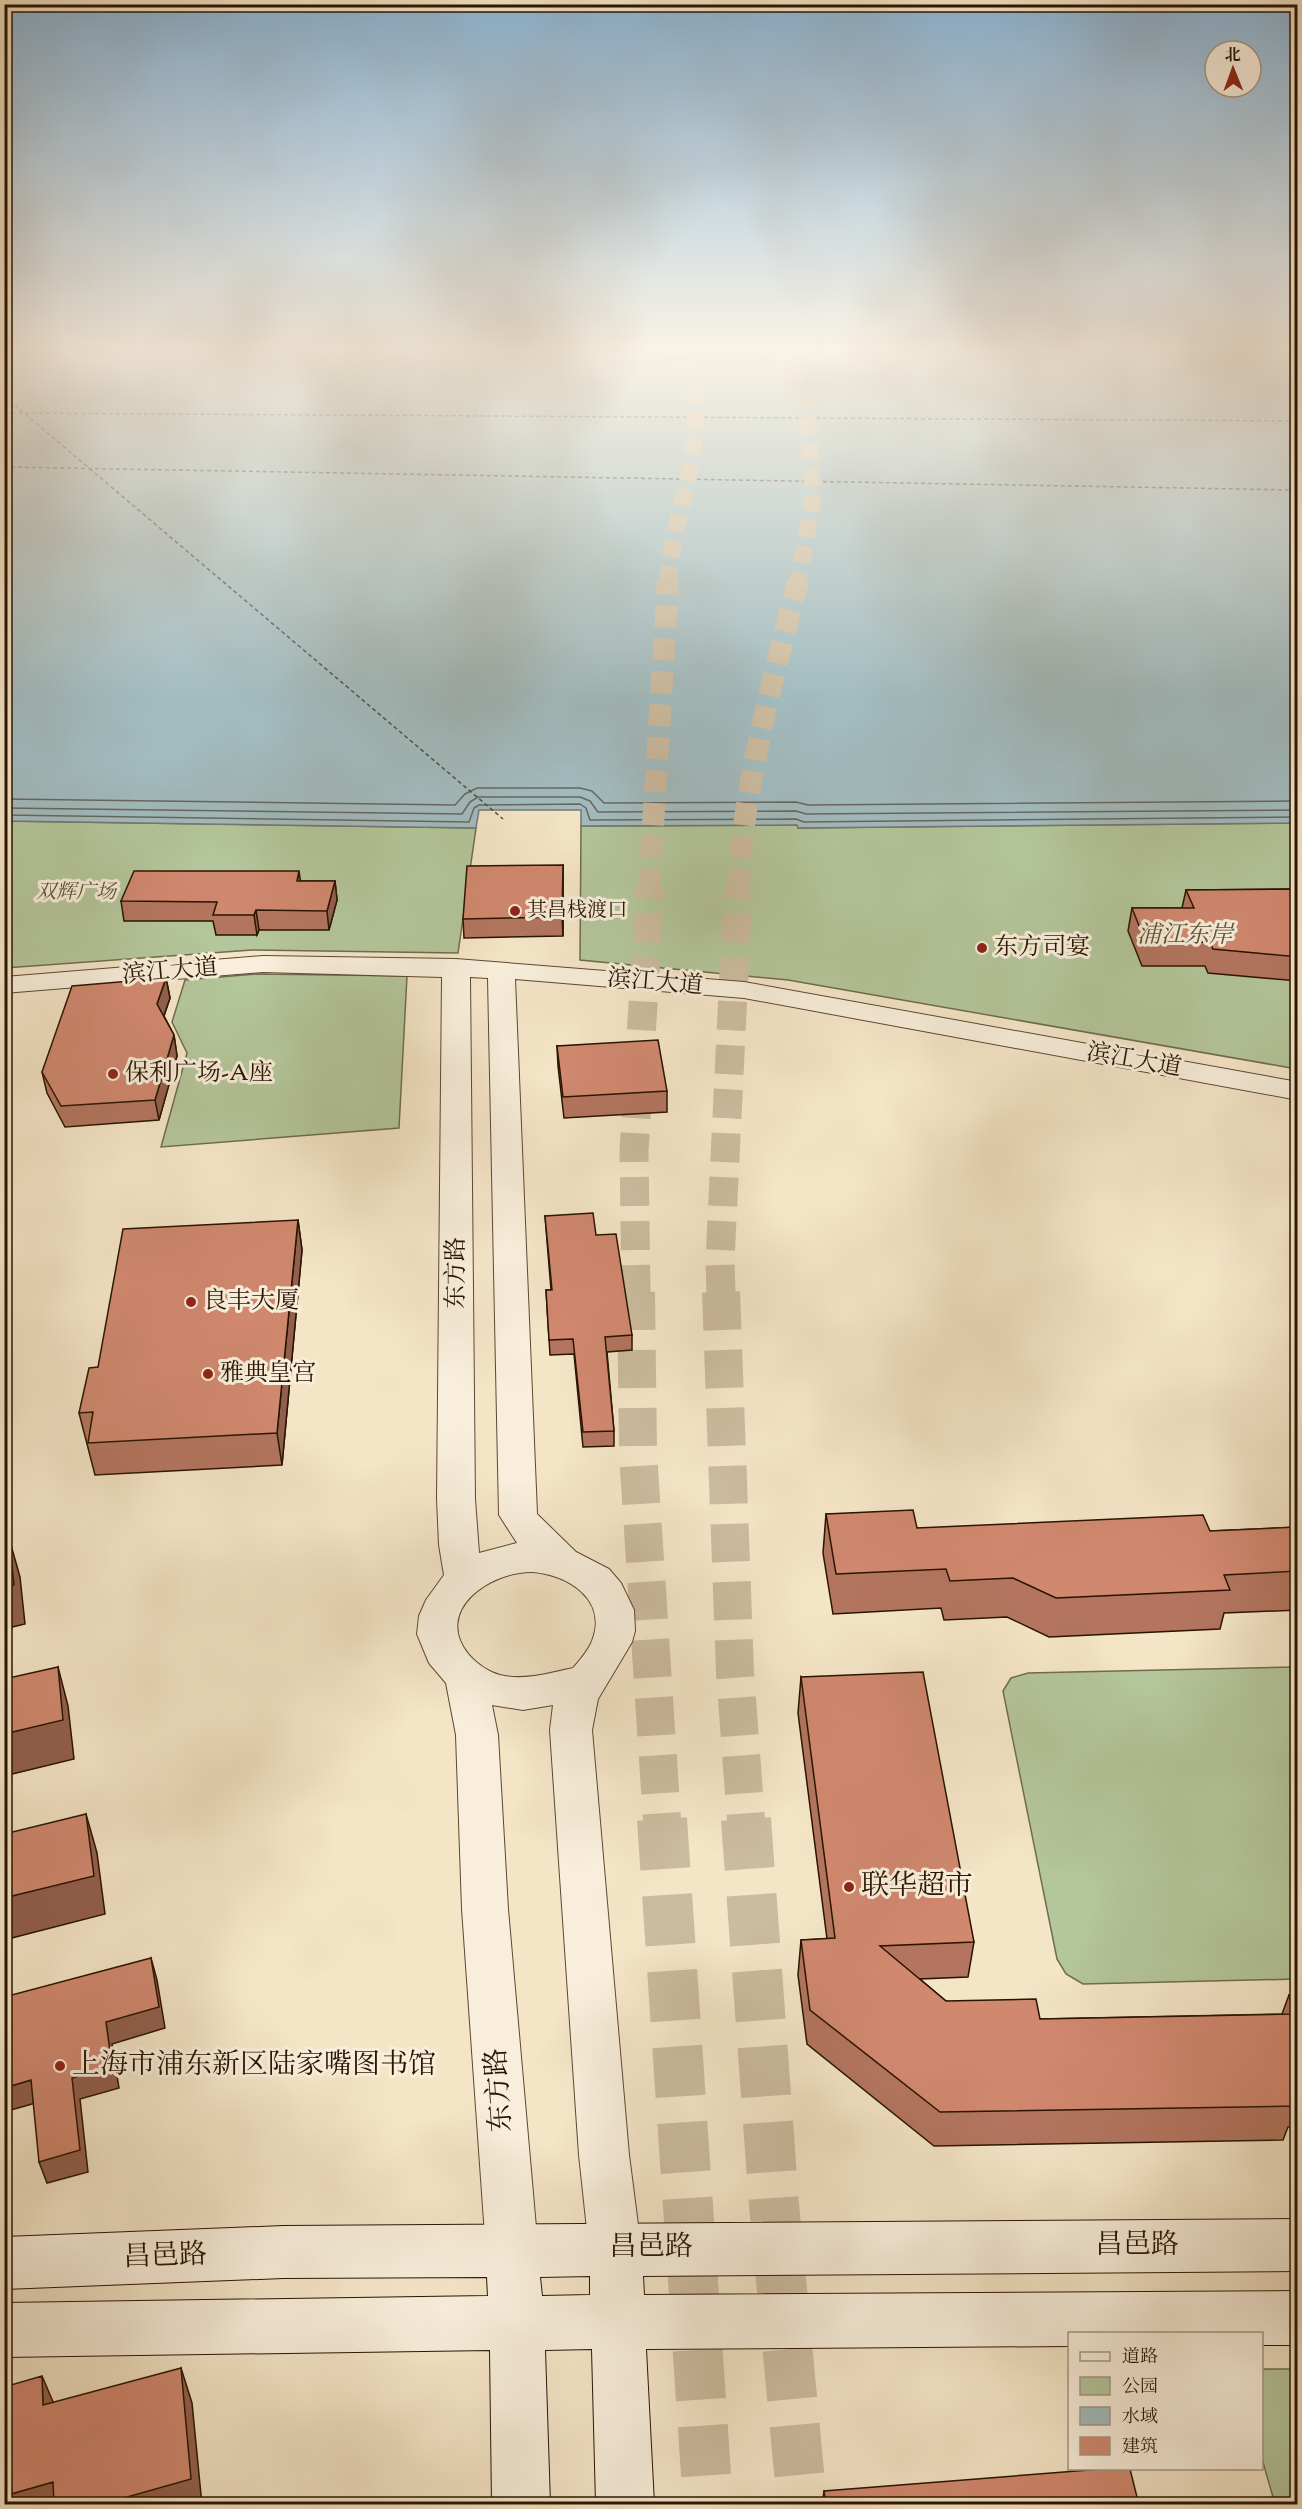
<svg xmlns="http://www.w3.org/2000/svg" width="1302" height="2509" font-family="'Sorts Mill Goudy','Noto Serif SC',serif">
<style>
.green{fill:#b4c69b;stroke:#6e6d4e;stroke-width:1.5}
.water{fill:#a2bcc0;stroke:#727973;stroke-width:1.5}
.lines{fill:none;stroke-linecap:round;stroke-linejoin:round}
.shore{stroke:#666860;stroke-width:1.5}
.ferry{stroke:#534f43;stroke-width:1.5;stroke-dasharray:4 3;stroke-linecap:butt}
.secondary-tunnel-far4{stroke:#cbbb9f;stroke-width:17;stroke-dasharray:17 9;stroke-linecap:butt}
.secondary-tunnel-far3{stroke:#cbbb9f;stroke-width:22;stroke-dasharray:22 11;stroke-linecap:butt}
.secondary-tunnel-far2{stroke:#cbbb9f;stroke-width:29;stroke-dasharray:29 15;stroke-linecap:butt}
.secondary-tunnel-far1{stroke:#cbbb9f;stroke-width:38;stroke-dasharray:38 20;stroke-linecap:butt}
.secondary-tunnel{stroke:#cbbb9f;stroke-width:50;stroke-dasharray:50 26;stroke-linecap:butt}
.street-casing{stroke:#5c4832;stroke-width:2}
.secondary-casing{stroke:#291400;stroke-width:2}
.street{fill:#f8eedb;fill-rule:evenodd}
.secondary{fill:#f8eedb;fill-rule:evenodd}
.wall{fill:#b3755f;stroke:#291400;stroke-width:1.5}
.shaded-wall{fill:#925f4e;stroke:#291400;stroke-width:1.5}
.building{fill:#d0886f;stroke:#291400;stroke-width:1.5}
.poi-dot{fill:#8f2418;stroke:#f8eedb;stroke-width:2}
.labels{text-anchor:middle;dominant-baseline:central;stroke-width:6;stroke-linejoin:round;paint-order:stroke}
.far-park-label{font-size:20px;font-style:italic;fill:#5a5236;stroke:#f8eedb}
.far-poi-label{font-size:20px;fill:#291400;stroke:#f8eedb;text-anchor:start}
.park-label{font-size:24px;font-style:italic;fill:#5a5236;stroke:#f8eedb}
.poi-label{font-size:24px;fill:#291400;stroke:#f8eedb;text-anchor:start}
.street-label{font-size:24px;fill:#291400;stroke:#f8eedb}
.near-poi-label{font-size:28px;fill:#291400;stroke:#f8eedb;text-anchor:start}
.near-street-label{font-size:28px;fill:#291400;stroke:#f8eedb}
</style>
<rect width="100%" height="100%" fill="#f4e5c7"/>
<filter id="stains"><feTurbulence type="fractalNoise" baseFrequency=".00333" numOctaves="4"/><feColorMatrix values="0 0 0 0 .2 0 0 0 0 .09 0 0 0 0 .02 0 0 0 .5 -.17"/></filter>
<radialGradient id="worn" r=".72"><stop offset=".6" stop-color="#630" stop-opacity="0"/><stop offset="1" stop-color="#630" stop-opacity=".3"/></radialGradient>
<!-- green -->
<path class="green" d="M5 821 476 828 458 953 252 950 5 968Z
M1297 823V1069L788 980 580 960 581 826 798 825V828Z
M257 974 407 976 399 1128 161 1147 187 1053 172 1022 185 980Z
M1297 1667V1979L1083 1984 1066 1974 1057 1959 1003 1691 1011 1678 1028 1673Z
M1262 2369H1297V2504H1275L1262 2459Z"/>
<!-- water -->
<path class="water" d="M5 346H1297V823L798 828 797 825 581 826V810H479L476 828 5 821Z"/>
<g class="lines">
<!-- shore -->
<path class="shore" d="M4 799 455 805 465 794 477 788H580L592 791 604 803 796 802 808 805 1298 801
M4 808 462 814 470 802 478 797H580L590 801 598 812 796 811 806 814 1298 810
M4 815 469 822 474 808 479 805 580 804 586 808 590 820 796 819 804 822 1298 817"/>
<!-- ferry -->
<path class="ferry" d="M4 396 503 819
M4 413 1298 421
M4 467 1298 490"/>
<!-- secondary-tunnel-far4 -->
<path class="secondary-tunnel-far4" d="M777 346 796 380 807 410 813 498 798 583
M668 583C672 515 707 449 691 381 688 369 681 358 677 346"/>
<!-- secondary-tunnel-far3 -->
<path class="secondary-tunnel-far3" d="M649 891 668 581
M738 891C743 785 772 683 798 581"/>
<!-- secondary-tunnel-far2 -->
<path class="secondary-tunnel-far2" d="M636 1294 634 1152 650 889
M721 1294 720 1261 738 889"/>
<!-- secondary-tunnel-far1 -->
<path class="secondary-tunnel-far1" d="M636 1292 638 1453 662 1821
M721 1292 735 1672 746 1821"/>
<!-- secondary-tunnel -->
<path class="secondary-tunnel" d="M662 1819 708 2504
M746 1819 774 2205 802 2504"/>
<defs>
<path id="street" d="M263 956 456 959 744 982 1298 1082V1100L744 998 515 979 537 1514 576 1552 609 1569 621 1583 634 1610 635 1631 632 1642 598 1699 592 1730 629 2155 641 2248 634 2267 615 2274 596 2267 589 2248 579 2155 550 1730 553 1705 523 1710 492 1705 498 1735 508 1909 538 2250 531 2269 512 2276 493 2269 486 2250 462 1909 456 1735 446 1683 429 1663 417 1634 419 1616 426 1600 444 1575 439 1545 437 1499 442 977 263 972 4 993V977ZM470 977 488 978 499 1515 517 1543 479 1553 475 1499ZM533 1572C569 1575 608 1600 592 1641 588 1651 580 1660 573 1668 550 1673 524 1681 500 1675 489 1672 477 1664 469 1655 432 1610 491 1571 533 1572Z"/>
<path id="secondary" d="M1298 2219V2271L643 2276 644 2295 1298 2291V2345H1262V2334H1070V2346L646 2349 654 2504H596L592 2349 545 2350 550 2504H492L490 2350 4 2357V2303L488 2296 487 2277 283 2278 4 2289V2237L283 2226ZM590 2276V2295L542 2296 540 2277Z"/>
</defs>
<!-- street casing -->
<use href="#street" class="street-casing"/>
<!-- secondary casing -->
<use href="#secondary" class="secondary-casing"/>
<!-- street -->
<use href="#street" class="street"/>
<!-- secondary -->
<use href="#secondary" class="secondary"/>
</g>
<!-- wall -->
<path class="wall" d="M563 865V936L464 938 463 919Z
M300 881H335L337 900 329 930H259L257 935H216L213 921H124L121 901Z
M1298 889V981L1208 973 1205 966H1142L1128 931 1132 908H1182L1186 890Z
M166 978 170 998 164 1016 174 1035 177 1056 159 1120 65 1127 47 1093 42 1072Z
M557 1046 667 1091V1112L564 1118 558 1066Z
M545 1216 596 1235 632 1335V1350L607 1352 614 1431V1446L583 1447 574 1354 550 1355 546 1290H551Z
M298 1220 302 1250 282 1465 95 1475 79 1413 98 1367Z
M826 1514 917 1528 1210 1531 1298 1527V1610L1224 1613 1220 1629 1049 1637 1007 1617 944 1620 941 1608 833 1614 823 1553Z
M801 1677 974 1942 968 1977 920 1979 946 2001 1040 2019 1282 2014 1289 1995H1298V2127H1288L1283 2140 934 2146 807 2044 798 1975 801 1940 827 1939 798 1713Z
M824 2491 1139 2505H822Z"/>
<!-- shaded-wall -->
<path class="shaded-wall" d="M563 865V936L562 917Z
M299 871 302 891 297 881Z
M335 881 337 900 329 930 327 911Z
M256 910 259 930 257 935 254 915Z
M166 978 170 998 161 1024 157 1004Z
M174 1035 177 1056 159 1120 155 1100Z
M298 1220 302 1250 282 1465 277 1433Z
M9 1538 20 1577 25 1624 4 1629V1587Z
M58 1667 68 1706 74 1759 4 1776V1734Z
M86 1814 97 1853 105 1914 4 1940V1898Z
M151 1958 157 1980 165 2028 112 2044 119 2088 80 2099 88 2172 47 2183 39 2162 72 2078 106 2022Z
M31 2080 39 2102 4 2112V2088Z
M181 2368 192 2403 202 2505H99Z
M42 2376 57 2411 43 2405Z
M53 2482 63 2505H4V2496Z"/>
<!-- building -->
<path class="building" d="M563 865 562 917 463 919 467 866Z
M134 871H299L297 881H335L327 911 256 910 254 915H213L217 902 121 901Z
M1298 889V957L1213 949 1210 942 1146 943 1132 908H1194L1186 890Z
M166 978 157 1004 174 1035 155 1100 61 1106 42 1072 72 986Z
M658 1040 667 1091 563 1097 557 1046Z
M593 1213 596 1235 616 1234 632 1335 605 1337 614 1431 583 1432 573 1339 549 1340 546 1290H552L545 1216Z
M298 1220 277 1433 88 1443 93 1412 79 1413 89 1368 98 1367 123 1229Z
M913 1510 917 1528 1203 1515 1210 1531 1298 1527V1571L1224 1575 1230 1590 1056 1598 1013 1578 950 1581 946 1569 836 1574 826 1514Z
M9 1538 14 1585 4 1587V1539Z
M58 1667 63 1720 4 1734V1679Z
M923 1672 974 1942 880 1946 946 2001 1036 1999 1040 2019 1294 2014 1289 1995H1298V2093H1292L1296 2106 940 2112 810 2010 801 1940 835 1938 801 1677Z
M86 1814 94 1876 4 1898V1834Z
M151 1958 159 2007 106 2022 112 2066 72 2078 80 2150 39 2162 31 2080 4 2088V1997Z
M181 2368 191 2479 99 2505H54L53 2482 4 2496V2387L42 2376 43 2405Z
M1102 2469H1130L1139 2505H826L824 2491Z"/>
<!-- sky -->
<linearGradient id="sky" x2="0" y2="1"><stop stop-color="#8cb7d8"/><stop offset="0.5" stop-color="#faf3e6"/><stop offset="1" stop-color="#faf3e6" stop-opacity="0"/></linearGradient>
<rect width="1302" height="698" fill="url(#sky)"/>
<!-- markers -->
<g class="poi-dot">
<circle cx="515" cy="911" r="6"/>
<circle cx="982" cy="948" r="6"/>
<circle cx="113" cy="1074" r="6"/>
<circle cx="191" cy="1302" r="6"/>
<circle cx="208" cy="1374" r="6"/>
<circle cx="849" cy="1887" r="6"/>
<circle cx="60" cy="2066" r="6"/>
</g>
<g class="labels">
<!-- far-park labels -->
<g class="far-park-label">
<text x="76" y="893">双辉广场</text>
</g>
<!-- far-poi labels -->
<g class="far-poi-label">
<text x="527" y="911">其昌栈渡口</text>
</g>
<!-- park labels -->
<g class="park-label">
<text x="1185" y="936">浦江东岸</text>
</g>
<!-- poi labels -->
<g class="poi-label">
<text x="994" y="948">东方司宴</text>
<text x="125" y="1074">保利广场-A座</text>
<text x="203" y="1302">良丰大厦</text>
<text x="220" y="1374">雅典皇宫</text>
</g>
<!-- street labels -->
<g class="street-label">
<text transform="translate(170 972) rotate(-5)">滨江大道</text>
<text transform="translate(655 983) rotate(5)">滨江大道</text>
<text transform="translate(1134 1061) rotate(10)">滨江大道</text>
<text transform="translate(457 1273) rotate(-90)">东方路</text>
</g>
<!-- near-poi labels -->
<g class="near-poi-label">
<text x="861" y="1887">联华超市</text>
<text x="72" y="2066">上海市浦东新区陆家嘴图书馆</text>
</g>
<!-- near-street labels -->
<g class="near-street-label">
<text transform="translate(500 2090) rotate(-94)">东方路</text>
<text x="1137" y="2246">昌邑路</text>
<text x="651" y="2248">昌邑路</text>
<text transform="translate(165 2257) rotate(-2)">昌邑路</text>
</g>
</g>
<!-- margin -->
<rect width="1302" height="2509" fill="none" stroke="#f4e5c7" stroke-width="24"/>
<rect x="6" y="6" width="1290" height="2497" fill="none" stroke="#291400" stroke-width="3"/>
<rect x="12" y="12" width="1278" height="2485" fill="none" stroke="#291400" stroke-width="1.5"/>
<!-- legend -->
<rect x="1068" y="2332" width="195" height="138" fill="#f8eedb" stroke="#a59783" stroke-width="1.5"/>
<rect x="1080" y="2352" width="30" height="9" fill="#f8eedb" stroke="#a59783" stroke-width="1.5"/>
<text x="1122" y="2362" font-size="18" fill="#291400">道路</text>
<rect x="1080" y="2377" width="30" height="18" fill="#b4c69b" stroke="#a59783" stroke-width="1.5"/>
<text x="1122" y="2392" font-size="18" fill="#291400">公园</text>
<rect x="1080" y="2407" width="30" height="18" fill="#a2bcc0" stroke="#a59783" stroke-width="1.5"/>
<text x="1122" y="2422" font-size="18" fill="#291400">水域</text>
<rect x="1080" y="2437" width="30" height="18" fill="#d0886f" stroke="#a59783" stroke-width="1.5"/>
<text x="1122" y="2452" font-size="18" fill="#291400">建筑</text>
<!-- north arrow -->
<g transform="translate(1233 69) rotate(359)"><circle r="28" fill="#f8eedb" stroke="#a59783" stroke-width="1.5"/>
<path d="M0-4.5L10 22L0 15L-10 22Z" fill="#8f2418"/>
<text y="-9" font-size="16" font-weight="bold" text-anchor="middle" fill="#291400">北</text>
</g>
<rect width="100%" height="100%" filter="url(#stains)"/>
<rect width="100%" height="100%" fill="url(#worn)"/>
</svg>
